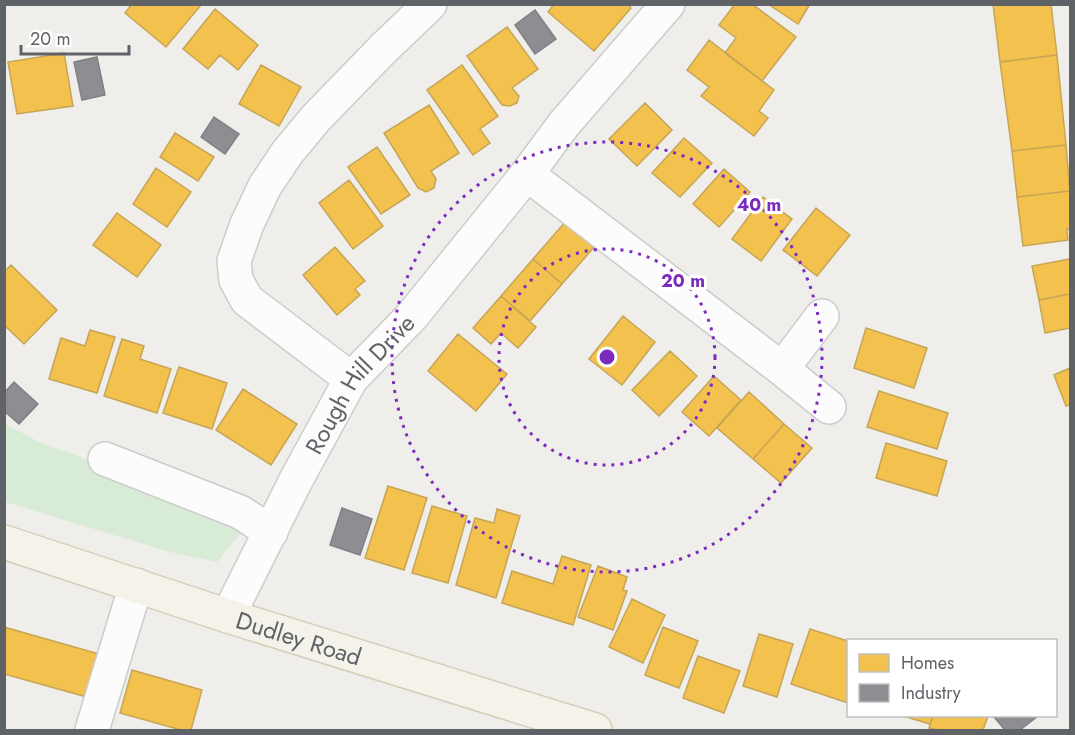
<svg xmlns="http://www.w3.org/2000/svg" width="1075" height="735" font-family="Jost,sans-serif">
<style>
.green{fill:#d8ebd6}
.homes{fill:#f2c14e;stroke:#c6a556;stroke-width:1.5}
.industry{fill:#8d8d92;stroke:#7f8085;stroke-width:1.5}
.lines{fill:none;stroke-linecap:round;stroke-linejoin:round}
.minor-casing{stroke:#cbcccc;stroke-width:36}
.major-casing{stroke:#d7ceb8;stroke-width:36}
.minor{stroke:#fdfcfc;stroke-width:33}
.major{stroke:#f4f2e9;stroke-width:33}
.ring{fill:none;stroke:#7b2cbf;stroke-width:3;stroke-dasharray:3 6}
.labels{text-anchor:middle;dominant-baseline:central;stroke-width:6;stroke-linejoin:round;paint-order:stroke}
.street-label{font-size:24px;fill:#5f6368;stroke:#fff}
.centre{fill:#7b2cbf;stroke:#fff;stroke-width:3}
.ring-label{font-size:18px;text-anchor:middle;font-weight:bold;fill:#7b2cbf;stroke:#fff;stroke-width:6;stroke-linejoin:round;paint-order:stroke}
</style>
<rect width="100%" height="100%" fill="#efeeea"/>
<!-- green -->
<path class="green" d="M4 423 39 442 252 519 217 562 170 552 5 502Z"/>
<!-- homes -->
<path class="homes" d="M132 4H200L201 5 166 47 125 13Z
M554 4H627L631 8 594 51 548 12Z
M735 4H752L796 37 762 81 725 53 736 38 719 25Z
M768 4H810L798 24Z
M993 4H1051L1057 55 1000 62Z
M215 9 258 45 238 70 220 55 208 69 183 49Z
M507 27 538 69 512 88 519 96 517 103 510 106 502 105 467 56Z
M709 40 774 90 759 111 768 118 754 136 701 96 709 87 687 70Z
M64 53 73 106 17 114 8 62Z
M1057 55 1066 145 1012 151 1000 62Z
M261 65 301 87 279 126 239 104Z
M462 65 498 116 480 129 490 143 473 155 427 90Z
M645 103 672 130 637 166 609 139Z
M429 105 459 153 431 171 436 179 434 188 426 192 418 188 384 133Z
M175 133 214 157 198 181 160 157Z
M684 138 712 163 680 197 652 173Z
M1066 145 1070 191 1017 197 1012 151Z
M377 147 410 195 381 214 348 167Z
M156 168 191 192 167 227 133 204Z
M724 169 750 192 719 227 693 204Z
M349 180 383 226 353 249 319 203Z
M1070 191V229H1067L1068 240 1023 246 1017 197Z
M763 197 792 219 761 261 732 239Z
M816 208 850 235 817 276 783 250Z
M117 213 161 245 137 277 93 245Z
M566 221 595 246 562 284 533 259Z
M335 247 365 281 355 289 360 295 337 315 303 275Z
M533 259 562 284 530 321 501 296Z
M1070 259V294L1039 300 1032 266Z
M11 265 57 310 24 344 4 325V272Z
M1070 294V328L1045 333 1039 300Z
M501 296 536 327 518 348 501 333 491 344 473 328Z
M623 316 655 342 622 385 589 359Z
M866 328 927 348 914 388 854 368Z
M90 330 115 337 97 393 49 379 61 338 85 346Z
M458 334 507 374 476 411 428 371Z
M122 339 144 346 140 359 171 369 157 413 104 396Z
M670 351 697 376 659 416 632 390Z
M179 367 227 383 212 429 163 413Z
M1070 368V405L1066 406 1054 375Z
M714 376 741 400 709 436 682 412Z
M243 389 297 424 271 465 216 430Z
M879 391 948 413 937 449 867 427Z
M749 392 784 424 753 459 717 428Z
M784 424 812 448 781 483 753 459Z
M886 443 947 461 937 496 876 478Z
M388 486 427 498 404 570 365 558Z
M432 506 467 516 448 583 412 573Z
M497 509 520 516 496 598 456 585 475 518 494 523Z
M562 556 591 565 573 625 502 603 512 571 553 584Z
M598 566 627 577 623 590 627 591 613 630 578 617Z
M632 599 665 615 643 663 609 647Z
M4 627 106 656 94 699 4 674Z
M663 627 698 641 679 688 645 675Z
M810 629 848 641V703L791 684Z
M759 634 793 644 777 697 743 686Z
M698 656 740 671 724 713 683 698Z
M132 670 202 690 191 730H181L120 713Z
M903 716H933L930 724Z
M933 716H988L983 730H939L929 728Z"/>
<!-- industry -->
<path class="industry" d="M535 10 556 39 535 54 515 25Z
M97 57 105 95 82 100 74 62Z
M214 117 239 134 225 154 201 137Z
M14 382 38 404 19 424 4 411V393Z
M342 508 372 519 360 555 330 545Z
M995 716H1038L1020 730H1005L994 717Z"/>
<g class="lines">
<defs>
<g id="minor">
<path d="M527 174 782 369 829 407"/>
<path d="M782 369 822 316"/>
<path d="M351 379 247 300 236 280 234 261 247 224 265 186 287 153 316 118 383 49 430 4"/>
<path d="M105 459 240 512 271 532"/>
<path id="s1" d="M228 616 296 480 351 379 412 316 527 174 564 124 668 4"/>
<path d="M92 730 136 585"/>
</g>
<g id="major">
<path id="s2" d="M4 542 228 616 595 730"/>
</g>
</defs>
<!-- minor casing -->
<use href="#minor" class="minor-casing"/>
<!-- major casing -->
<use href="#major" class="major-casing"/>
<!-- minor -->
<use href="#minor" class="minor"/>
<!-- major -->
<use href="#major" class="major"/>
</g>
<!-- distance rings -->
<g class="ring">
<circle cx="607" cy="357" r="108"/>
<circle cx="607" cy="357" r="215"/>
</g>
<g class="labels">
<!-- street labels -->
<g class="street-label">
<text stroke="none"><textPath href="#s1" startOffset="268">Rough Hill Drive</textPath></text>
<text stroke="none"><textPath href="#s2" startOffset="310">Dudley Road</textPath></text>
</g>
</g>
<circle cx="607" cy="357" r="9" class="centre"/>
<g class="ring-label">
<text x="759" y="211">40 m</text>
<text x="683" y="287">20 m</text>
</g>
<!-- border -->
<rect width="1075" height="735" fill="none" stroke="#5f6368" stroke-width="12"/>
<!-- legend -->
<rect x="847" y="639" width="210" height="78" fill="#ffffff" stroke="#bfc1c3" stroke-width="1.5"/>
<rect x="859" y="654" width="30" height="18" fill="#f2c14e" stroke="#bfc1c3" stroke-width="1.5"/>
<text x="901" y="669" font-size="18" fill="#5f6368">Homes</text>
<rect x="859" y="684" width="30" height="18" fill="#8d8d92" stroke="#bfc1c3" stroke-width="1.5"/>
<text x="901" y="699" font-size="18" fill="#5f6368">Industry</text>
<!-- scale -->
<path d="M21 45v9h108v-9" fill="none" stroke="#5f6368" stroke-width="3"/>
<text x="30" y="45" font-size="18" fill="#5f6368" stroke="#ffffff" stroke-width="4.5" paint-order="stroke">20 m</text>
</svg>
